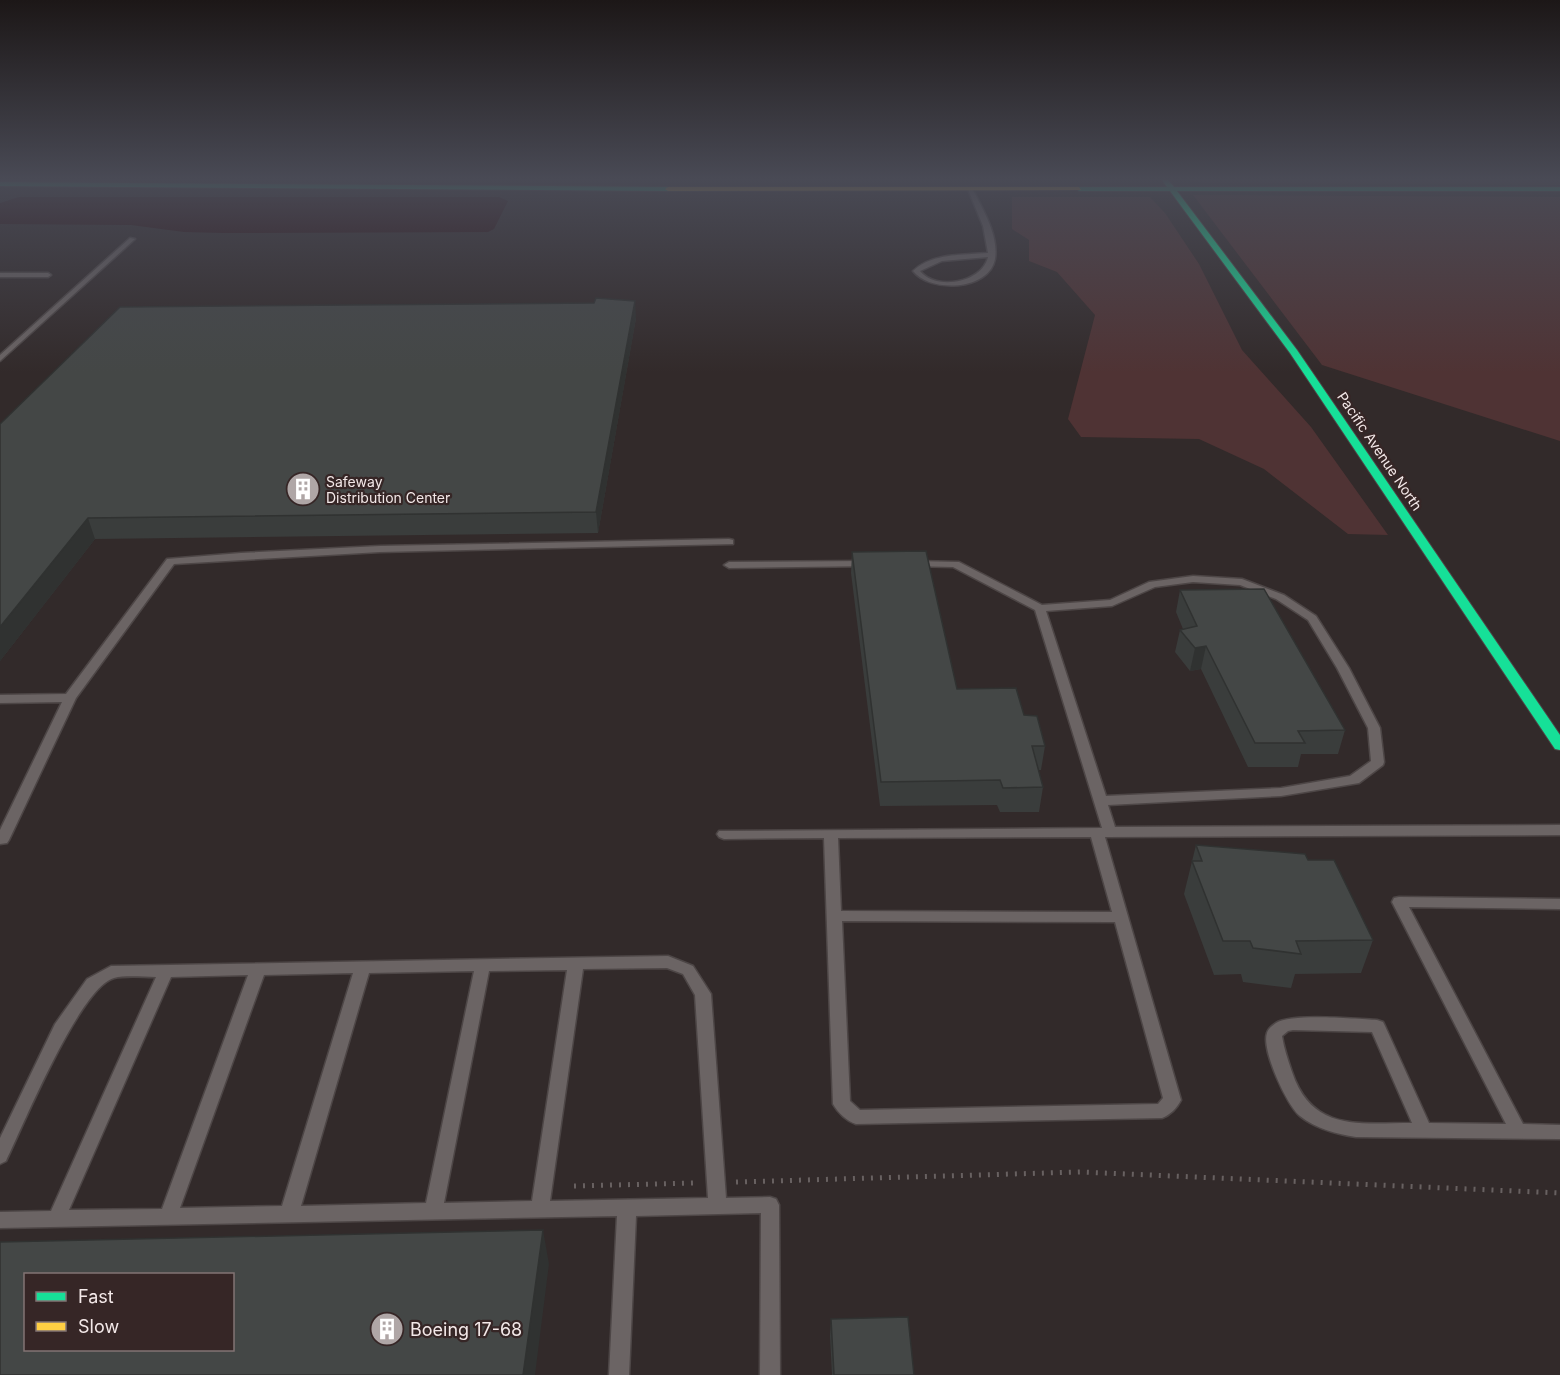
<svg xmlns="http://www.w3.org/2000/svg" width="1560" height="1375" font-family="Inter,sans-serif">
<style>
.green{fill:#4f3334}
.water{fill:#2a0c0f}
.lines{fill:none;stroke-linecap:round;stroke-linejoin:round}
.lane-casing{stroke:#4d4646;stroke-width:3}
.fast-casing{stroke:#4d4646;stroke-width:2}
.slow-casing{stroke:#4d4646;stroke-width:2}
.path{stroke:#686161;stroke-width:5;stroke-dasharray:2 7;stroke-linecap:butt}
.lane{fill:#6b6464;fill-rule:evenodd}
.fast{fill:#16e098;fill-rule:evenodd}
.slow{fill:#ffcf43;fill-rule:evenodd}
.wall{fill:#3a3d3c}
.shaded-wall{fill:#303231}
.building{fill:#444746;stroke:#303231;stroke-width:1.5;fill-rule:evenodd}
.labels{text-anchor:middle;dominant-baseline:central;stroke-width:4.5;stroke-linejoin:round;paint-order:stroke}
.far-street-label{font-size:14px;fill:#f3e8e8;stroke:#362626}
.far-poi-label{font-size:14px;fill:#f3e8e8;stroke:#362626;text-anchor:start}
.near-poi-label{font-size:18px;fill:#f3e8e8;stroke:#362626;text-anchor:start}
</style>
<rect width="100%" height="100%" fill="#322a2a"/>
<!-- green -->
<path class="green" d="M1186 180H1560V185L1204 183Z
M1193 195 1560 197V441L1322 365Z
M1012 197H1150L1165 213 1199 264 1242 350 1311 427 1388 535 1348 534 1264 469 1199 439 1081 437 1068 419 1095 315 1057 272 1029 261V240L1012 229Z"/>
<!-- water -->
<path class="water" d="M19 197H499L508 201 494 229 488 232 223 233 184 232 131 225 0 224V203Z"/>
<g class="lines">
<defs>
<path id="lane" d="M967 187 972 188C982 208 999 235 995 259 989 291 930 293 913 271 932 253 963 255 988 253L983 226ZM988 257C982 283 936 291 920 271L942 261Z
M130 238 135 239 0 361V355Z
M0 273H48L51 275 48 277H0Z
M729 539 733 540V544L380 552 174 564 76 698 9 840 7 843 0 844V830L62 702 0 703V695L66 694 167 559 241 553 380 546Z
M867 561 872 564 871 566 729 568 724 565 729 562Z
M915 561 959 562 1042 605 1110 600 1149 582 1193 576 1242 579 1284 595 1316 616 1349 668 1380 728 1384 762 1383 765 1359 783 1281 796 1108 805 1115 827 1560 825V835L1105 837 1181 1100C1177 1108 1170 1115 1162 1118L856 1124C847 1121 838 1113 833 1104L824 838 724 839 719 837 717 834 719 831 1102 828 1035 610 953 567 911 566 910 564ZM1193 582 1240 585 1276 599 1308 620 1337 668 1368 728 1371 761 1350 776 1281 788 1106 796 1046 611 1112 606 1155 587ZM1091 837 1112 912 841 911 838 838ZM842 921 1115 922 1163 1098 1158 1104 860 1110 850 1101Z
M1399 897 1560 899V909L1409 907 1523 1124 1560 1125V1139L1356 1137C1337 1134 1316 1129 1300 1116 1287 1106 1261 1049 1267 1033 1268 1029 1273 1025 1276 1023 1291 1013 1357 1019 1377 1020L1383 1022 1385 1026 1429 1123 1506 1124 1392 902 1394 898ZM1293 1030 1372 1032 1412 1123C1359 1123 1312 1132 1292 1072 1288 1060 1284 1049 1282 1036L1288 1031Z
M668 956 693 966 711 994 726 1198 770 1197 776 1199 779 1205 780 1375H760L761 1213 636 1216 629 1375H609L617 1216 0 1228V1212L51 1211 156 977C143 977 126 975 114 978 80 987 23 1126 6 1161L0 1164V1138L55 1024 87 979 111 966ZM667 968 683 974 695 995 708 1198 550 1201 583 969ZM567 970 532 1201 444 1203 489 971ZM474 971 426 1203 301 1206 369 973ZM353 973 282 1206 180 1208 264 975ZM248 975 162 1209 69 1210 171 977Z"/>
<path id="fast" d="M1162 180H1168L1174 187H1560V191H1177L1297 350 1560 735V750L1555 749 1290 353 1170 191H1079L1076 189 1079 187H1167Z
M0 182 668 187 671 189 668 191 0 186Z"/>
<path id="slow" d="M1079 187 1081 190 668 191 665 189 668 187Z"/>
</defs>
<!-- lane casing -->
<use href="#lane" class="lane-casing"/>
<!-- fast casing -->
<use href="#fast" class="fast-casing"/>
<!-- slow casing -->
<use href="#slow" class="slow-casing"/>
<!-- path -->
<path class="path" d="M736 1182 1081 1172 1560 1193
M574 1186 696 1183"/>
<!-- lane -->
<use href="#lane" class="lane"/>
<!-- fast -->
<use href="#fast" class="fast"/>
<!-- slow -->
<use href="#slow" class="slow"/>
</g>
<!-- wall -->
<path class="wall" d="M636 318 598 533 95 539 0 661V424Z
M852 552 957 689 1024 715 1045 746 1041 770H1038L1043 787 1039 812H1000L997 805 880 806 851 573Z
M1180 590 1345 730 1338 754H1301L1298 767H1248L1201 669 1190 671 1175 652 1180 630 1183 629 1176 612Z
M1196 845 1308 860 1373 940 1361 973 1295 974 1291 988 1243 982 1241 974 1214 975 1184 894Z
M831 1319 914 1375H832L830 1336Z"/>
<!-- shaded-wall -->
<path class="shaded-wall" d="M635 301 636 318 598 533 596 512Z
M88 518 95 539 0 661V627Z
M1206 646 1201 669 1190 671 1195 648Z
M543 1230 549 1264 535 1375H523Z"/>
<!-- building -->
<path class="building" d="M596 298 635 301 596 512 88 518 0 627V424L120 307 594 303Z
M926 551 957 689 1016 688 1024 715 1037 716 1045 746H1032L1043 787 1003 788 1000 780 881 782 852 552Z
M1264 589 1345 730 1298 731 1305 743H1255L1206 646 1195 648 1180 630 1197 626 1180 590Z
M1196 845 1305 854 1308 860H1334L1373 940 1296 941 1301 954 1253 948 1250 941H1223L1192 861H1202Z
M543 1230 523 1375H0V1242ZM26 1275H232V1350H26Z
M908 1317 914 1375H834L831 1319Z"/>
<!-- sky -->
<linearGradient id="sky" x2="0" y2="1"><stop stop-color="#1c1717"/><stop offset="0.48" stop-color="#494a55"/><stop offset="1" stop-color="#494a55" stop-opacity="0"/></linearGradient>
<rect width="1560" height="373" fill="url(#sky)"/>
<!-- icons -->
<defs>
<symbol id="building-disc" viewBox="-11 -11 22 22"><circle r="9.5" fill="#afa6a6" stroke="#362626"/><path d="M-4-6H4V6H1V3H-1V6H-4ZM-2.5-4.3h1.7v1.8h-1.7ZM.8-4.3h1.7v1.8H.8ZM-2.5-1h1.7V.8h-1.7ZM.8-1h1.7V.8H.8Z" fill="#fff"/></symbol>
</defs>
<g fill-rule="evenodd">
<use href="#building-disc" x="284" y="470" width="38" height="38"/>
<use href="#building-disc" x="368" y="1310" width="38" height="38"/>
</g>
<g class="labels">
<!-- far-street labels -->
<g class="far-street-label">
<text transform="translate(1380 451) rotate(56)">Pacific Avenue North</text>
</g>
<!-- far-poi labels -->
<g class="far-poi-label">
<text x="326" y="481">Safeway<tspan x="326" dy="16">Distribution Center</tspan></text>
</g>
<!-- near-poi labels -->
<g class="near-poi-label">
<text x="410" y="1329">Boeing 17-68</text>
</g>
</g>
<!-- legend -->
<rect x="24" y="1273" width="210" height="78" fill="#362626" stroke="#827474" stroke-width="1.5"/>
<rect x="36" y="1292" width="30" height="9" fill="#16e098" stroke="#827474" stroke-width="1.5"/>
<text x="78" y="1303" font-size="18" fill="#f3e8e8">Fast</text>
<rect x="36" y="1322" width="30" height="9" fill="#ffcf43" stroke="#827474" stroke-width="1.5"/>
<text x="78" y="1333" font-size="18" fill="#f3e8e8">Slow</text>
</svg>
